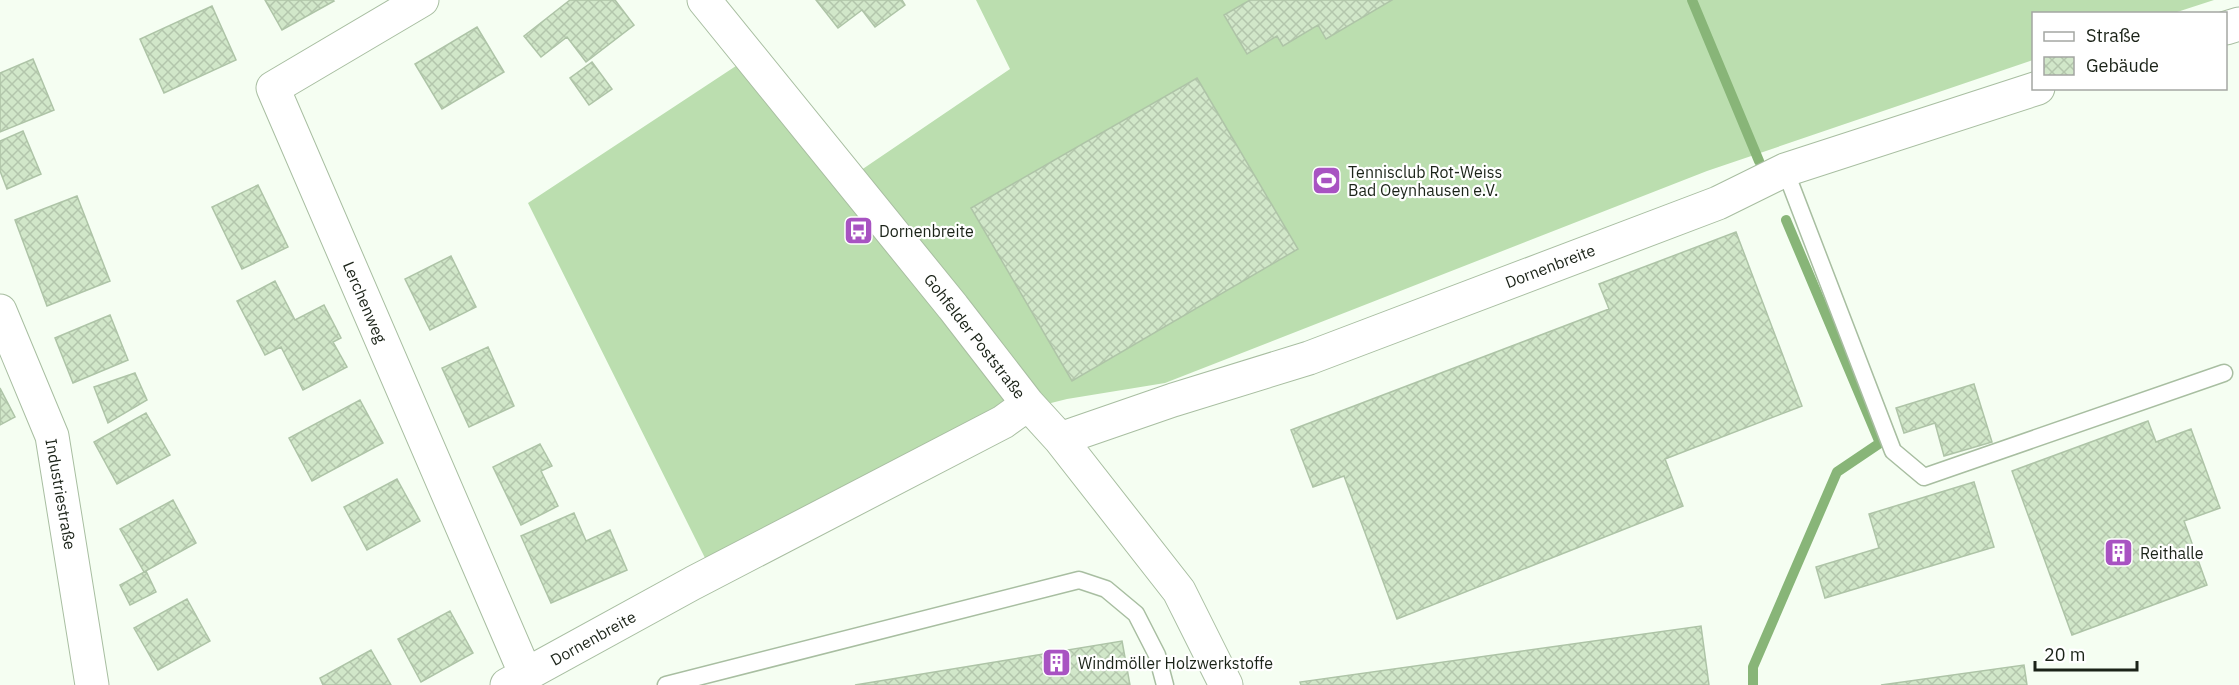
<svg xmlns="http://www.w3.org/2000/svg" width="2239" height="685" font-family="'IBM Plex Sans',sans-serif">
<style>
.grass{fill:#bbdeaf}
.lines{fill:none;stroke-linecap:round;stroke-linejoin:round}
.stream{stroke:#88b578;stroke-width:10}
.building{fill:url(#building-cross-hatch);stroke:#aec4a7;stroke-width:1.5}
.service-casing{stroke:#a8bea1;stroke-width:19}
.minor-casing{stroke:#a8bea1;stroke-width:35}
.service{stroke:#fff;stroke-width:16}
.minor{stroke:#fff;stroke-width:33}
.labels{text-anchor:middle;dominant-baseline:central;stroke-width:4.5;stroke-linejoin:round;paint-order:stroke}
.poi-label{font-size:16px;fill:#1b2318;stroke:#fff;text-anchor:start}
.street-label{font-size:16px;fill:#1b2318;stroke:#fff}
</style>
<defs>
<pattern id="building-cross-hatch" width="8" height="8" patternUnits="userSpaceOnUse" patternTransform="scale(1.5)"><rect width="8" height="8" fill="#d1e7c9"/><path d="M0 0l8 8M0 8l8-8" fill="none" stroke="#b3c6ac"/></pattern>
</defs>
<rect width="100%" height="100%" fill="#f5fef2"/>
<!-- grass -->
<path class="grass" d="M976 0H2214L2174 13 2034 14 2033 60 1707 171 1165 383 1067 399 999 416 709 566 528 203 742 62 845 181 1010 69Z"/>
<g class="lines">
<!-- stream -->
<path class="stream" d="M1692 0 1759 161
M1753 685V667L1837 472 1880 443 1786 220"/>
</g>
<!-- building -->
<path class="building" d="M265 0H333L334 1 282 30Z
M570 0H615L634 25 586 62 567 37 541 57 524 36Z
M816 0H902L905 5 875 27 862 10 838 28Z
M1250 0H1392L1326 39 1318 25 1283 46 1277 36 1247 54 1224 15Z
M212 6 236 60 164 93 140 39Z
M477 27 504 72 442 109 415 64Z
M33 59 54 110 0 132V73Z
M592 62 612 89 589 105 570 78Z
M1197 78 1298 249 1072 381 971 208Z
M23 131 41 174 7 189 0 171V141Z
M258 185 288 247 242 269 212 207Z
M77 196 110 281 47 306 15 220Z
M1736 232 1802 406 1665 459 1683 506 1397 619 1344 476 1313 487 1291 430 1609 309 1599 284Z
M451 256 476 307 430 330 405 279Z
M275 281 295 320 324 305 341 338 333 342 347 367 303 390 281 347 265 355 237 301Z
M110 315 128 360 73 383 55 338Z
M488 347 514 406 469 427 442 368Z
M135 373 147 400 108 423 94 387Z
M1974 384 1992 442 1944 456 1935 423 1904 433 1896 408Z
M0 388 15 417 0 425Z
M360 400 383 443 312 481 289 438Z
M146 413 170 455 117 484 94 442Z
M2148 421 2156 442 2191 429 2220 508 2184 521 2207 585 2072 635 2012 471Z
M540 444 552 466 541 471 558 506 521 525 493 467Z
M397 479 420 521 367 550 344 507Z
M1974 482 1994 547 1825 598 1816 567 1879 548 1869 514Z
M173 500 196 543 144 572 120 529Z
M574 513 586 541 610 530 627 570 551 603 521 536Z
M146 571 156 592 130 605 120 585Z
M187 599 210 641 158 670 134 628Z
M450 611 473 653 421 682 398 639Z
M1701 626 1709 685H1301L1300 682Z
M1122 641 1130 685H855Z
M371 650 391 685H323L320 678Z
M2024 665 2027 685H1881Z"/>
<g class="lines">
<defs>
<path id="service" d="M1785 170 1893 451 1924 477 2224 373
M666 685 1079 580 1106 589 1136 614 1157 655 1165 685"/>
<path id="minor" d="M422 0 273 88 526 675
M704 0 953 307 1028 404 1060 439 1179 591 1226 685
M2226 28 2239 24
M0 311 52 436 92 685
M1060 439 1173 400 1309 358 1718 203 1785 170 2038 88
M507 685 693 583 1003 422 1028 404"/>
</defs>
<!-- service casing -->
<use href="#service" class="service-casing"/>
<!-- minor casing -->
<use href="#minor" class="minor-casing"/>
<!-- service -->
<use href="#service" class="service"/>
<!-- minor -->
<use href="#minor" class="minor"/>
</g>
<!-- icons -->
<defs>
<symbol id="stadium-square" viewBox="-11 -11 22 22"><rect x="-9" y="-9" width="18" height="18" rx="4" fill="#a853c2" stroke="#fff"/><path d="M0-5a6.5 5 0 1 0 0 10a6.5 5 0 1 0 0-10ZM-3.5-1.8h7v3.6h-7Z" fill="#fff"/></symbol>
<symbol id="bus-square" viewBox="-11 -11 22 22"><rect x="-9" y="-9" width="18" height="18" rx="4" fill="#a853c2" stroke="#fff"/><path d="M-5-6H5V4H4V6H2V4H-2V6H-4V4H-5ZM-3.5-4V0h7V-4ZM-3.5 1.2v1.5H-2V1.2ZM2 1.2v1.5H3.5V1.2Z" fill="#fff"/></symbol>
<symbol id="building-square" viewBox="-11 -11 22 22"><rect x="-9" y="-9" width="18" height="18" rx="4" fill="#a853c2" stroke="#fff"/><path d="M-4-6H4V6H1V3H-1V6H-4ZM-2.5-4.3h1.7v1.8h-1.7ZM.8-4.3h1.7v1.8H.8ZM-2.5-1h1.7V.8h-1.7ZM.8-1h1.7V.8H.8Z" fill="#fff"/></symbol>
</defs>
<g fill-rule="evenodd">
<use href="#stadium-square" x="1310" y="164" width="33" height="33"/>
<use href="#bus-square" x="842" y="214" width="33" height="33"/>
<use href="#building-square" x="2102" y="536" width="33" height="33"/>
<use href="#building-square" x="1040" y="646" width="33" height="33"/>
</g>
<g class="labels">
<!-- poi labels -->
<g class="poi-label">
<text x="1348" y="172">Tennisclub Rot-Weiss<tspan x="1348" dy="18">Bad Oeynhausen e.V.</tspan></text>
<text x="879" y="231">Dornenbreite</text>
<text x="2140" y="553">Reithalle</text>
<text x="1078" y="663">Windmöller Holzwerkstoffe</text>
</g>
<!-- street labels -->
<g class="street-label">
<text transform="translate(1550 266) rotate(-21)">Dornenbreite</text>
<text transform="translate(365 302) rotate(67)">Lerchenweg</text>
<text transform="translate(975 336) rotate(52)">Gohfelder Poststraße</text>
<text transform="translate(61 494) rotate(80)">Industriestraße</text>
<text transform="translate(593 638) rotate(-29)">Dornenbreite</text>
</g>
</g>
<!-- legend -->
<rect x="2032" y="12" width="195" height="78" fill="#ffffff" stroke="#a4a7a3" stroke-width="1.5"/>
<rect x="2044" y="32" width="30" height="9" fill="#ffffff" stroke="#a4a7a3" stroke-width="1.5"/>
<text x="2086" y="42" font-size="18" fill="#1b2318">Straße</text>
<rect x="2044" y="57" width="30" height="18" fill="url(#building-cross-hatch)" stroke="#a4a7a3" stroke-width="1.5"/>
<text x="2086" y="72" font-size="18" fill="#1b2318">Gebäude</text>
<!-- scale -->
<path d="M2035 661v9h102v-9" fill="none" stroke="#1b2318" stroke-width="3"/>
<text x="2044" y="661" font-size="18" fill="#1b2318" stroke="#ffffff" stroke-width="4.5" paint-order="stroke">20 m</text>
</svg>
